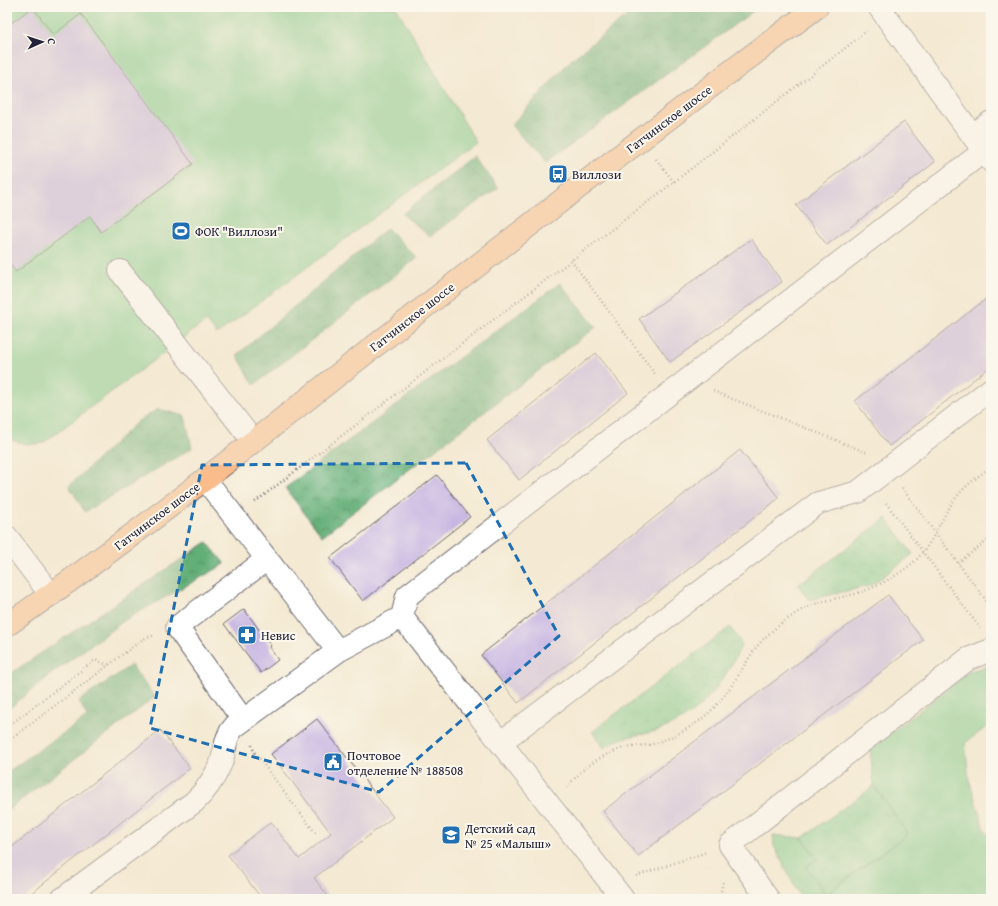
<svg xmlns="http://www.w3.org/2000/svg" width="998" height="906" font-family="'Gentium Book Plus',serif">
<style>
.grass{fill:#7bcb8c;stroke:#4e7664}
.forest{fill:url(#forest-crowns);stroke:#43685a}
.park{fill:url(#park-crowns);stroke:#4e7664}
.building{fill:#c4b2e2}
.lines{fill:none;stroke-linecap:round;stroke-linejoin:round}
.minor-casing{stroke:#6c6870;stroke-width:24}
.major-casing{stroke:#6c6870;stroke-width:24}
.path{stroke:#6c6870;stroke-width:2.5;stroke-dasharray:1 3;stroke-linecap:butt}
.minor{stroke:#fff;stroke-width:22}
.major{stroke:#fabc8b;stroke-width:22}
.marked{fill:none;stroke:#1f6fb2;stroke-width:3;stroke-dasharray:8 5;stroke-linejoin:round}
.labels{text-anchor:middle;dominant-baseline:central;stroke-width:4;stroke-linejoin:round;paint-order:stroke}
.street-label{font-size:13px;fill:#22223b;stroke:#fbf7ec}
.poi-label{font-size:13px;fill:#22223b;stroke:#fbf7ec;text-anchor:start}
</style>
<defs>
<pattern id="forest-crowns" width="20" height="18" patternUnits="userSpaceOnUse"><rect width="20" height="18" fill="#64af78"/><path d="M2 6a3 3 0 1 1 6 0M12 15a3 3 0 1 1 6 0" fill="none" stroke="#528e64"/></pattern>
<pattern id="park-crowns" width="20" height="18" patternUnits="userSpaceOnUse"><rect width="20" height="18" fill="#7bcb8c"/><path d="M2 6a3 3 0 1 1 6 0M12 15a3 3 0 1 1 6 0" fill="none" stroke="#6aae7a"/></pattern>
</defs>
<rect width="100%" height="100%" fill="#fbf7ec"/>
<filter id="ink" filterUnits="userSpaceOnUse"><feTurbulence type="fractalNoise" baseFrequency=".025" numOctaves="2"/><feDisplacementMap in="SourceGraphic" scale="8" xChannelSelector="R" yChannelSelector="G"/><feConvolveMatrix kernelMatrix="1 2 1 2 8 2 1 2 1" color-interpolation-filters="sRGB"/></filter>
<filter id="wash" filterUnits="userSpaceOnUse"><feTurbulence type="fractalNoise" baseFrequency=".012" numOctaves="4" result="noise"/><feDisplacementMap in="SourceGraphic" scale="16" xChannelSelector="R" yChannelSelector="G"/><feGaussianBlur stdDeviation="0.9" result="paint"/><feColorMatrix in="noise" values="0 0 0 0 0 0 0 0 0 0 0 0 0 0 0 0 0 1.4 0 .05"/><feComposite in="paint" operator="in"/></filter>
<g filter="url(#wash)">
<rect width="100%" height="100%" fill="#f4ead3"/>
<!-- grass -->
<path class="grass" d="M7 7H396L476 142 217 334 206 321 43 443C31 446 19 443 7 438Z
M991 665V724L965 743 969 779 984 829 991 840V899H801L774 846 773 835 802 838 817 859 806 867 826 894 908 834 874 786 870 749 970 671Z"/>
<!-- forest -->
<path class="forest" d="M638 7H759L545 163 511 125 572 59Z
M475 156 498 188 430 236 402 214Z
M387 228 417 258 254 385 237 355Z
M560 283 596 327 322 536 285 488Z
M158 409 185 416 192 448 85 512 69 486 138 421Z
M207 542 225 564 125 620 53 673 7 710V676Z
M131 665 155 697 7 811V772L87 717 79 701Z"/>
<!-- park -->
<path class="park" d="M886 518 913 554 872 585 809 600 798 585Z
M730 627 742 644C724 682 701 716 659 730 638 737 623 734 604 748L592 732Z
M874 786 908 834 826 894 806 867 817 859 802 838Z"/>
<g id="blocks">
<!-- building -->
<path class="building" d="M33 7 53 35 81 14 193 164 101 232 90 216 16 272 7 261V26Z
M904 122 935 162 827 245 796 205Z
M751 239 782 282 670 362 639 319Z
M991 295V366L889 446 855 401Z
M596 353 628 393 519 480 487 440Z
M740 450 779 498 518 703 481 655Z
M437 475 470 517 363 601 330 558Z
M888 595 923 640 638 856 603 811Z
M244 609 271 646 269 647 278 660 261 673 224 624Z
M317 719 393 817 314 878 330 899H262L228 855 271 822 299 859 331 833 271 754Z
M160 730 190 768 24 899H7V851Z"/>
</g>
</g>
<g filter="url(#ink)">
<use href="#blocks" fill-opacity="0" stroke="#6c6870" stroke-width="1"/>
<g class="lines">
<defs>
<path id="minor" d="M879 7 991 161
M972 135 991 122
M120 271 253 441
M205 479 338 651 402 617
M7 537 51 595
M243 720 177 627 267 559
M501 742 818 503 858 492 991 389
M62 899 194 802C205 792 215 777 221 763 226 750 224 738 234 727L338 651
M623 899 402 617 407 596 984 151
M768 899 730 845 968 659 991 650"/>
<path id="major" d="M7 625C129 541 245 448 362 356 512 238 663 121 817 7"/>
</defs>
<!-- minor casing -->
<use href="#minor" class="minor-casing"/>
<!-- major casing -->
<use href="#major" class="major-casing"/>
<!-- path -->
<path class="path" d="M656 159 674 182
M571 260 655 374
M713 391 868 453
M902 488 991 607
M255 502 674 182 867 31
M886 503 980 628
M958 563 991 538
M7 727 95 660 108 665
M7 742 143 639 155 635
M252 745 254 752 317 835
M567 788C581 767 607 751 632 746 639 745 646 746 653 744 669 739 685 731 699 721 723 703 735 680 751 655 762 637 782 622 800 611 818 600 839 599 858 593 878 587 903 573 918 558 934 541 941 518 955 499 965 486 978 476 991 467
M636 876 707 852
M720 899 723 880"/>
<!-- minor -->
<use href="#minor" class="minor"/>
<!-- major -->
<use href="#major" class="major"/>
</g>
</g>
<!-- marked area -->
<path d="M0 0H998V906H0ZM466 463 559 636 379 792 150 728 202 465Z" fill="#f4ead3" fill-opacity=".55" fill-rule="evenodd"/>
<path class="marked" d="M466 463 559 636 379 792 150 728 202 465Z"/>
<!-- icons -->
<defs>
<symbol id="bus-square" viewBox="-11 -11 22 22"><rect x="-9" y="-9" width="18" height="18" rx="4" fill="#1f6fb2" stroke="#fbf7ec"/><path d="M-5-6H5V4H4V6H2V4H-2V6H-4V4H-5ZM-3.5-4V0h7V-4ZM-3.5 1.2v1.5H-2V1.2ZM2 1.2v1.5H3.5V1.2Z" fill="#fff"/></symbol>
<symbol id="stadium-square" viewBox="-11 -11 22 22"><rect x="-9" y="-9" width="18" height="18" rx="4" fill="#1f6fb2" stroke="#fbf7ec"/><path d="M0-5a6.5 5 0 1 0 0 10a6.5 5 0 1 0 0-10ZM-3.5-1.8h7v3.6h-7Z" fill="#fff"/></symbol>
<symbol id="pharmacy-square" viewBox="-11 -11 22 22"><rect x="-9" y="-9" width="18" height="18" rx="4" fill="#1f6fb2" stroke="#fbf7ec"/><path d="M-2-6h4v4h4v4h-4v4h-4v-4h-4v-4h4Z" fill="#fff"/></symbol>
<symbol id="civic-square" viewBox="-11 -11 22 22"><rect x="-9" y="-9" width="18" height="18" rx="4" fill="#1f6fb2" stroke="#fbf7ec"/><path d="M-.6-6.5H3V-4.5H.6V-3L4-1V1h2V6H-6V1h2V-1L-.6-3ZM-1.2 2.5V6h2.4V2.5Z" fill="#fff"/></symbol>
<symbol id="school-square" viewBox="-11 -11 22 22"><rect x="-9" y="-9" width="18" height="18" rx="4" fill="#1f6fb2" stroke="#fbf7ec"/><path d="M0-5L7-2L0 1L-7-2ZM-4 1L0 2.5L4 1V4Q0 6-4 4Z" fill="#fff"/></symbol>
</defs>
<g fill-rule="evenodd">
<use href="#bus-square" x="547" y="163" width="22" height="22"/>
<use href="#stadium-square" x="170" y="220" width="22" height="22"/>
<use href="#pharmacy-square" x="236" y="624" width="22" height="22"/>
<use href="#civic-square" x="322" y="751" width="22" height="22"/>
<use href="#school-square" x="440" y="824" width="22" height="22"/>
</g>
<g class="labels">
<!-- street labels -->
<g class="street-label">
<text transform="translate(669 119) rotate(-37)">Гатчинское шоссе</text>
<text transform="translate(412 317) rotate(-38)">Гатчинское шоссе</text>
<text transform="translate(157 516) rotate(-37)">Гатчинское шоссе</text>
</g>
<!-- poi labels -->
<g class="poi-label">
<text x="572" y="174">Виллози</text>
<text x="195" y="231">ФОК "Виллози"</text>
<text x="261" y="635">Невис</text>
<text x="347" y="755">Почтовое<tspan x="347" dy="15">отделение № 188508</tspan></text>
<text x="465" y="828">Детский сад<tspan x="465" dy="15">№ 25 «Малыш»</tspan></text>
</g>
</g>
<!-- margin -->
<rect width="998" height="906" fill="none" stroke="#fbf7ec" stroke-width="24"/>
<!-- north arrow -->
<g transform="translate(42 42) rotate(87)" stroke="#fbf7ec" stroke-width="3" paint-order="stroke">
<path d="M0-3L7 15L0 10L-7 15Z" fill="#22223b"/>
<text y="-6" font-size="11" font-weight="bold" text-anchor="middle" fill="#22223b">С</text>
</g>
</svg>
